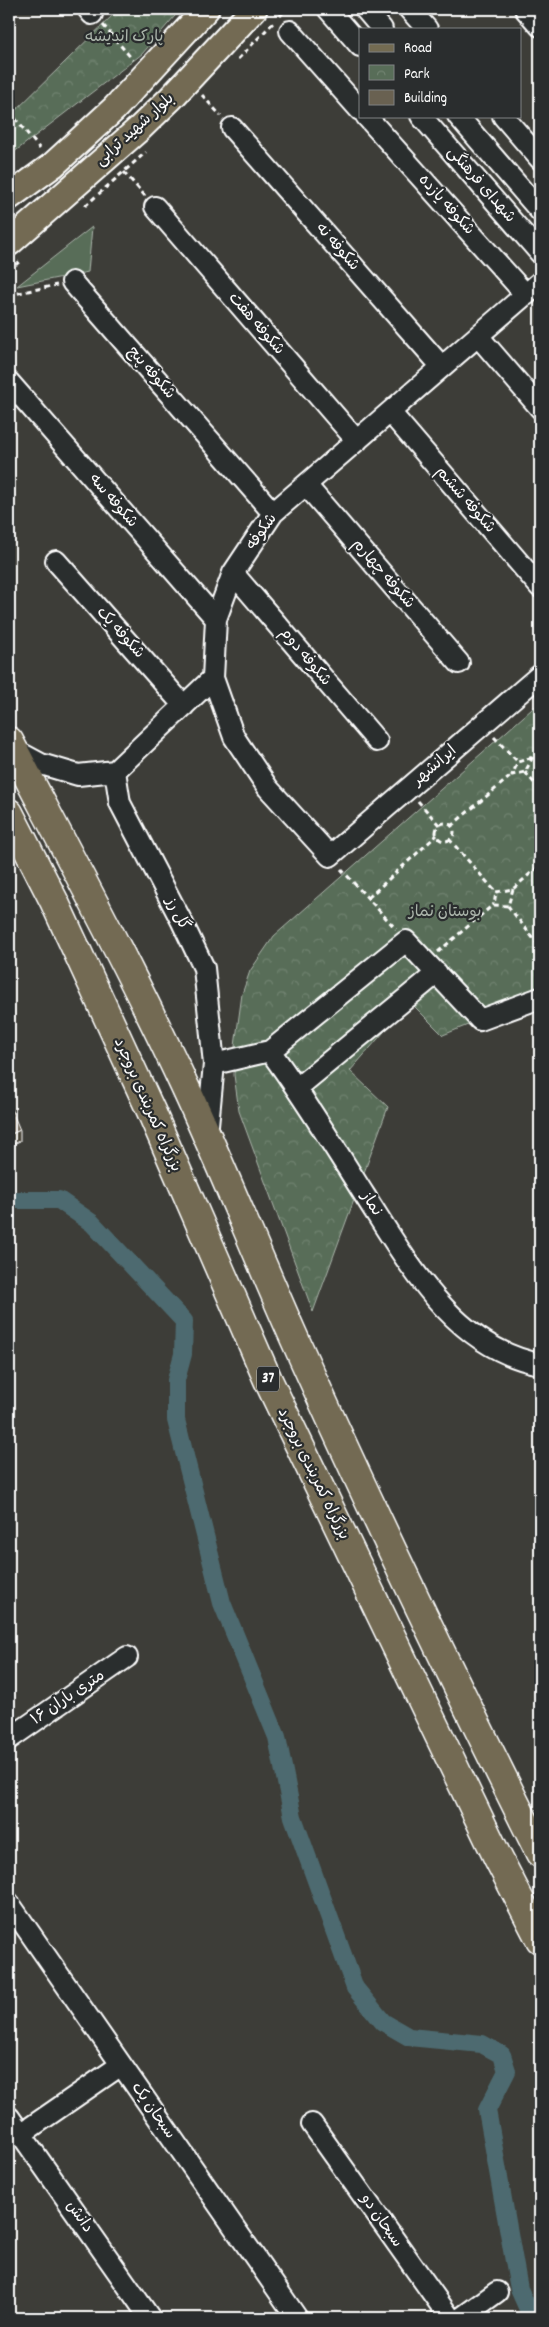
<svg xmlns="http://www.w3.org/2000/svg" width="549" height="2327" font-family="Dekko,'Playpen Sans Arabic',sans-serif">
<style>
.grass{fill:#586d58;stroke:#acb6ac}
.park{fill:url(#park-crowns);stroke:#acb6ac}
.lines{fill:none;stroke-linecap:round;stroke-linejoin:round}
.canal{stroke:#4d6b70;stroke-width:18}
.minor-casing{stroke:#fff;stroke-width:24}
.major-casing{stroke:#fff;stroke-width:29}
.highway-casing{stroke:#fff;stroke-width:31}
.path{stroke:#fff;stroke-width:3;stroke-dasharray:5 4;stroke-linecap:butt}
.minor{stroke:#2a2d2e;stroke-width:20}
.major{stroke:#736b52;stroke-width:25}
.highway{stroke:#736b52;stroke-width:28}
.shaded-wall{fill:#4a4439;stroke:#fff}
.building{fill:#696151;stroke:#fff}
.labels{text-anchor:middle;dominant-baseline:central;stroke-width:4.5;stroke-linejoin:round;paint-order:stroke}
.shield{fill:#2a2d2e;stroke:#bfc0c0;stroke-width:1}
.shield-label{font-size:15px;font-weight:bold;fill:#fff}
.park-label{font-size:16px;fill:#acb6ac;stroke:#2a2d2e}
.street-label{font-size:16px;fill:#fff;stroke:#2a2d2e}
</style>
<defs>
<pattern id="park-crowns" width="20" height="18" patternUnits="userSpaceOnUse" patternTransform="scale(1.25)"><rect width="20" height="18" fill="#586d58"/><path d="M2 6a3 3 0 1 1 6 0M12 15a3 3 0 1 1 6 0" fill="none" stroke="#718371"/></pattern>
</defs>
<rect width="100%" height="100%" fill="#3d3d38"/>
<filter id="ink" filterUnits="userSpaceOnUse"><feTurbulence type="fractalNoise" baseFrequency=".02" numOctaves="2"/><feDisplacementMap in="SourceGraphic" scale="10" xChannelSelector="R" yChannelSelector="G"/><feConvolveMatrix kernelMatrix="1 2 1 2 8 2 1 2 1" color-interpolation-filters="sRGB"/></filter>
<g filter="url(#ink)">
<!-- grass -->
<path class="grass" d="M92 227 88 272 17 286Z"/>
<!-- park -->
<path class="park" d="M119 9H181L142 54 9 156V117Z
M540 702V996L443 1035 410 1002 350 1071 388 1107 313 1312 239 1111 234 1075 235 1046 242 994 250 971 274 936Z"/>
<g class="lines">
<!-- canal -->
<path class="canal" d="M9 1200H59L92 1223 184 1321 183 1354 176 1380V1420L222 1603 277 1737 293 1817 355 1988 383 2022 409 2037 482 2044 502 2055 507 2071 487 2110 519 2289 532 2318"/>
<defs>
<path id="minor" d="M88 9 92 14
M328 9 360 46
M365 9 382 29
M409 9 427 29
M525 9 540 26
M290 31 360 110
M366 116 526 295
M421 116 540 253
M458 116 540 211
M503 116 540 159
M232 128 442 367
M155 207 357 441
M72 282 273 513
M540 282 273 513 233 573 216 619 213 678 234 737 268 788 330 856 540 675
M478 336 540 408
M9 382 216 619
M390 412 540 587
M306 485 459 663
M56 561 184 706
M233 573 377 741
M13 749 41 764 78 775 115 771 213 678
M115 771 120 803 182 922 204 968 214 1064 207 1135
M270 1051 406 941 480 1020 540 998
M214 1064 270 1051C304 1097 334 1147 365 1196 409 1264 454 1348 540 1364
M297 1088 437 973
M9 1739 127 1657
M9 1903 297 2318
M9 2117 150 2318
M312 2124 450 2318
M21 2134 121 2065
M461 2318 497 2292"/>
<path id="major" d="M9 197 53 165 114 109 206 9
M9 243 140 128 171 98 254 9"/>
<path id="highway" d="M9 741C69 856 131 970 186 1089 223 1169 256 1252 292 1333 370 1508 454 1681 540 1853
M9 813 54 901 151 1111 268 1380 497 1856 540 1939"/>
</defs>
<!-- minor casing -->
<use href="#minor" class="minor-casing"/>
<!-- major casing -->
<use href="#major" class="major-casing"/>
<!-- highway casing -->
<use href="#highway" class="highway-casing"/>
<!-- path -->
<path class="path" d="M280 16 286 9
M103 25 133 60
M238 59 274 22
M202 95 221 116
M9 111 40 149
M124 172 145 196
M85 206 146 152
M9 271 21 260
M9 295 57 285
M494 737 518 762
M533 757 525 772 512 775 518 762 533 757 540 751
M525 772 540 790
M418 801 439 825
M436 832a9 9 0 1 1 18 0a9 9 0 1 1-18 0Z
M451 826 512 775
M449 839 496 892
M341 869 396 929
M513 889 508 906 494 905 496 892 513 889 540 865
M368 898 437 835
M508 906 540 947
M438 952 494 904"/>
<!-- minor -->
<use href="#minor" class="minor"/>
<!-- major -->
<use href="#major" class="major"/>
<!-- highway -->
<use href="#highway" class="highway"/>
</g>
<!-- shaded-wall -->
<path class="shaded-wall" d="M20 1130V1141L9 1146V1135Z"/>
<!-- building -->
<path class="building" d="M9 1104 20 1130 9 1135Z"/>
</g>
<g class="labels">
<!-- shield labels -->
<rect class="shield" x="257" y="1366.5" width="22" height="25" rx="4"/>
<g class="shield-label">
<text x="268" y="1379">37</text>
</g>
<!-- park labels -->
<g class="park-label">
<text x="124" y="37">پارک اندیشه</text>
<text x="445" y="912">بوستان نماز</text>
</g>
<!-- street labels -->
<g class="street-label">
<text transform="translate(135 130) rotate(-42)">بلوار شهید ترابی</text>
<text transform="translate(481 185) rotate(49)">شهدای فرهنگی</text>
<text transform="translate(446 205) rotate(48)">شکوفه یازده</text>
<text transform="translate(337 247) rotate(49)">شکوفه نه</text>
<text transform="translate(256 324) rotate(49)">شکوفه هفت</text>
<text transform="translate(151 373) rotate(49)">شکوفه پنج</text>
<text transform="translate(465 500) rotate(49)">شکوفه ششم</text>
<text transform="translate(113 501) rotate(49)">شکوفه سه</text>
<text transform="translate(262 532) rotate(-54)">شکوفه</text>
<text transform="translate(383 574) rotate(49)">شکوفه چهارم</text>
<text transform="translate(120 633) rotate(48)">شکوفه یک</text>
<text transform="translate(305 657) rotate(50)">شکوفه دوم</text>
<text transform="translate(435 766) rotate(-41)">ایرانشهر</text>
<text transform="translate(177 914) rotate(63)">گل رز</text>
<text transform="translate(147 1105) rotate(66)">بزرگراه کمربندی بروجرد</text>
<text transform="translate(371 1204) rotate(57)">نماز</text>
<text transform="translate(313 1474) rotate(64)">بزرگراه کمربندی بروجرد</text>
<text transform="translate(68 1698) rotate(-34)">۱۶ متری باران</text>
<text transform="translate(153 2111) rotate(55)">سبحان یک</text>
<text transform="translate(79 2217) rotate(55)">دانش</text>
<text transform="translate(381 2221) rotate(55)">سبحان دو</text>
</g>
</g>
<!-- margin -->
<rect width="549" height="2327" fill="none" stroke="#2a2d2e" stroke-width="30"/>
<rect x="15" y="15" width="519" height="2297" fill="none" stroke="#fff" stroke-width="2" filter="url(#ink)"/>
<!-- legend -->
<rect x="359" y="28" width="162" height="90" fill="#2a2d2e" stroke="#7f8182"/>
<rect x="369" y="44" width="25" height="8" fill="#736b52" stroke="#7f8182"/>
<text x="404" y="52" font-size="15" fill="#ffffff">Road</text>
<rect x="369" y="65" width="25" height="15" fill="url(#park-crowns)" stroke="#7f8182"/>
<text x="404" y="78" font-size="15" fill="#ffffff">Park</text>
<rect x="369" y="90" width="25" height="15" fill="#696151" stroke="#7f8182"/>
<text x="404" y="102" font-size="15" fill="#ffffff">Building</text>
</svg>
